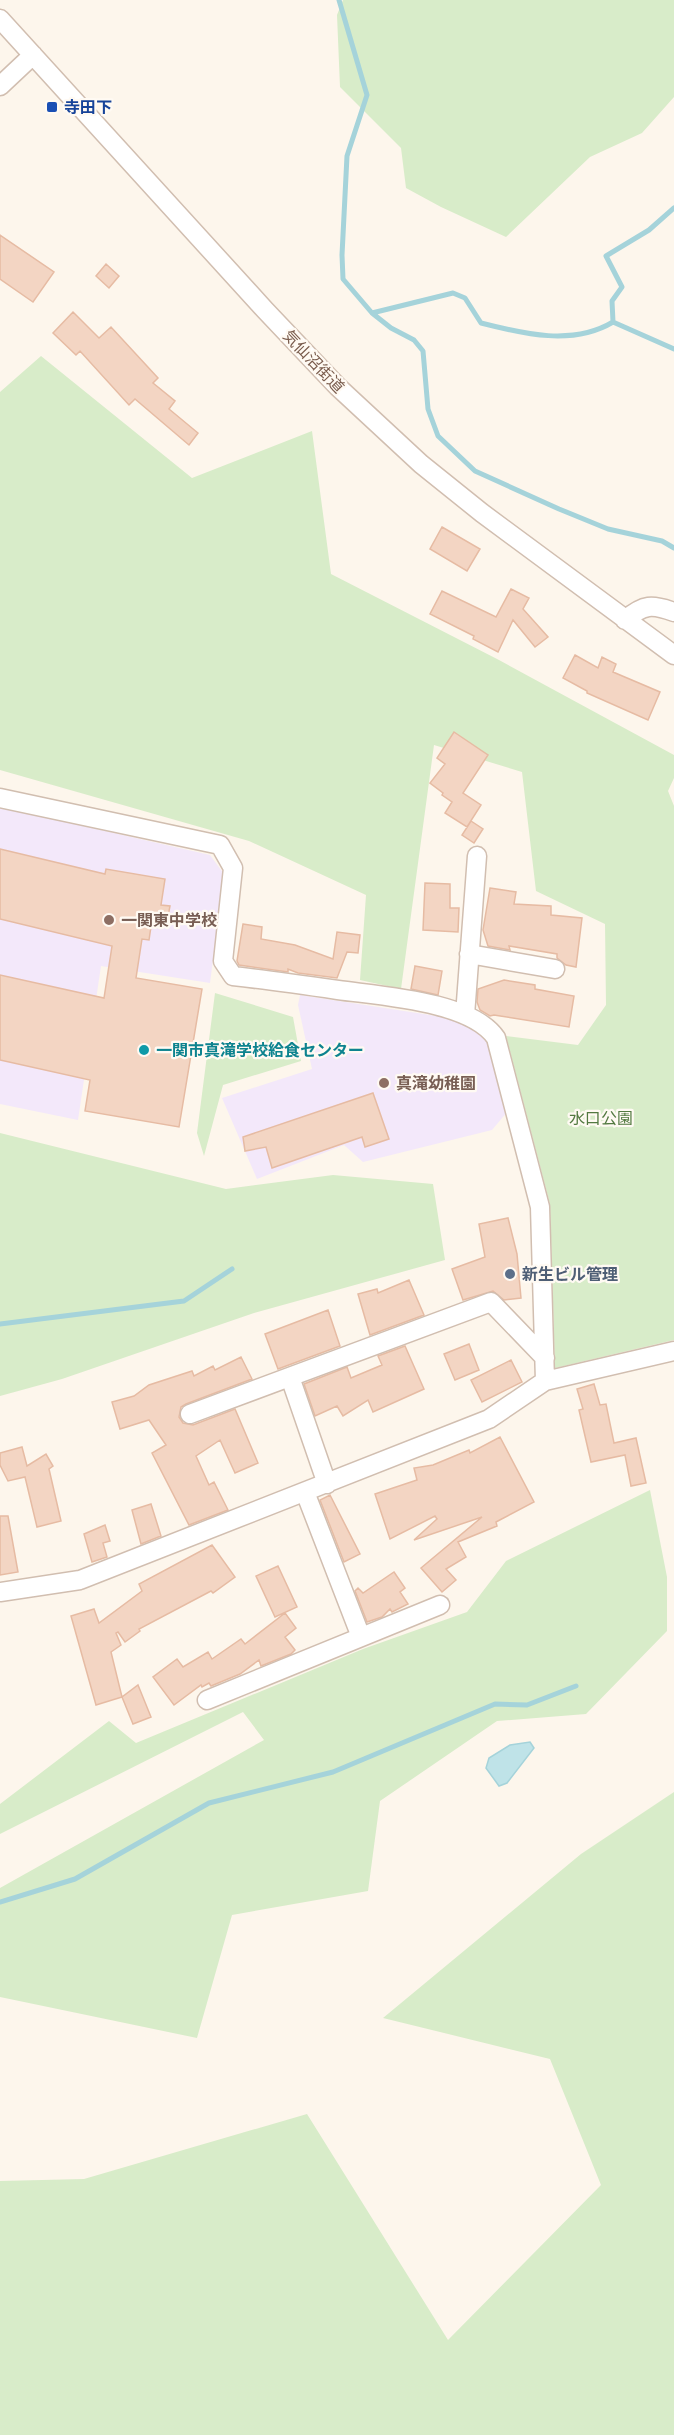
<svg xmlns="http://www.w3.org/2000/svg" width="674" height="2435" font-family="'Noto Sans','Noto Sans JP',sans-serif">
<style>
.education{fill:#f3e8fa}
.green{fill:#d8ecc9}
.water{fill:#bfe3e8;stroke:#a5d3da;stroke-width:1.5}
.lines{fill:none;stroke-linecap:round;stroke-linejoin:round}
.stream{stroke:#a5d3da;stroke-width:5}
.building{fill:#f3d5c3;stroke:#e6bba3;stroke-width:1.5}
.minor-casing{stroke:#d1beb0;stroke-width:21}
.minor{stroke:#fff;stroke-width:18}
.transit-dot{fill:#1a4fb4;stroke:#fffaf3;stroke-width:2}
.education-dot{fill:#8d6e63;stroke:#fffaf3;stroke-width:2}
.culture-dot{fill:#0f9aa8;stroke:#fffaf3;stroke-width:2}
.service-dot{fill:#5c6f8a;stroke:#fffaf3;stroke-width:2}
.labels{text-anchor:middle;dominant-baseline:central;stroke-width:4.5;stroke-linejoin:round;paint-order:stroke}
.transit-label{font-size:16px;font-weight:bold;fill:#164399;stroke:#fffaf3;text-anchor:start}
.street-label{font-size:16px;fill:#7a5c4d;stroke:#fffaf3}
.education-label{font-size:16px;font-weight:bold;fill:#785e54;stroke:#fffaf3;text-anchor:start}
.culture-label{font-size:16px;font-weight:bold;fill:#0d838f;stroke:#fffaf3;text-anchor:start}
.park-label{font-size:16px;fill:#537a41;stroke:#fffaf3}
.service-label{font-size:16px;font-weight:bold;fill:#4e5e75;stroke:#fffaf3;text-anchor:start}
</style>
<rect width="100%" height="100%" fill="#fdf6ec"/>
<!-- education -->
<path class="education" d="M0 807 210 855 224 874 210 983 101 966 78 1120 0 1104Z
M300 995 469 1021 489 1038 508 1111 492 1130 363 1162 344 1145 257 1179 222 1098 312 1069 298 1005Z"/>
<!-- green -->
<path class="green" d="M343 0H674V97L642 133 590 157 506 237 441 207 406 188 401 148 340 87 337 15Z
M41 356 192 478 312 431 331 574 499 660 674 755V778L668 791 674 806V1340L555 1368 550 1204 506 1036 578 1045 606 1005 605 924 536 891 522 772 434 745 401 989 360 980 366 895 249 841 0 770V392Z
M215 993 293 1017 301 1061 223 1085 204 1156 197 1133Z
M0 1133 226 1189 333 1175 433 1184 445 1260 254 1313 62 1379 0 1396Z
M650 1490 667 1577V1631L586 1714 497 1721 380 1801 368 1891 232 1915 197 2038 0 1997V1888L264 1740 243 1712 0 1834V1804L109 1721 136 1743 363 1649 467 1612 506 1561Z
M674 1792V2435H0V2181L84 2179 307 2114 448 2340 601 2185 550 2059 383 2018 581 1854Z"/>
<!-- water -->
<path class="water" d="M530 1742 534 1748 507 1783 499 1786 486 1768 489 1758 510 1745Z"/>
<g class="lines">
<!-- stream -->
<path class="stream" d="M339 0 367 95 347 156 342 255 343 279 372 313 391 328 414 340 423 351 428 409 438 436 475 471 559 509 608 529 662 541 674 548
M372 313 453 293 465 298 481 323C524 334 573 346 613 322L612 301 622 287 606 256 649 230 674 208
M613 322 674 349
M0 1324 184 1301 232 1269
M0 1902 75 1879 209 1803 333 1772 495 1704 527 1705 576 1686"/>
</g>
<!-- building -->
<path class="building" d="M0 235 54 272 33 302 0 279Z
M106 264 119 276 109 288 96 276Z
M73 312 99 338 111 327 158 378 153 383 175 401 169 409 198 433 189 445 135 399 129 405 80 351 76 355 53 333Z
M442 527 480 549 467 571 430 549Z
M511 589 529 598 523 609 548 637 535 647 513 620 498 652 473 639 474 636 430 614 442 591 496 617Z
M575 655 598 668 602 657 616 664 613 672 660 692 648 720 587 693V691L563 678Z
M454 732 488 755 463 793 481 805 467 827 445 813 452 802 442 795 443 793 430 783 445 764 437 758Z
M471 821 483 829 474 843 462 835Z
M0 849 105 874 106 869 165 879 161 905 170 906 167 922 152 920 149 940 142 939 136 978 202 989 179 1127 85 1111 90 1080 0 1060V975L104 998 112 946 0 919Z
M425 883 450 884V908H459L458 932 423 930Z
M490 888 516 892 514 904 551 906V915L582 918 576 967 566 965 557 958V954L509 946 510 950 488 946 483 930Z
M243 924 262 927 261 939 295 945 333 959 337 932 360 935 358 953 347 952 337 978 298 973 288 969V972L239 965 237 961Z
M415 966 442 971 438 995 411 989Z
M504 980 535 985V989L574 996 569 1027 494 1015 490 1016 480 1010 477 1002 478 989Z
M373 1093 389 1139 365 1147 362 1137 272 1168 266 1147 245 1151 243 1137Z
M508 1218 517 1254 521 1298 504 1300 493 1291 463 1300 452 1269 485 1257 479 1224Z
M409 1280 424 1315 370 1335 358 1294 377 1289 378 1293Z
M328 1310 340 1346 278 1369 265 1334Z
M469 1344 479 1370 455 1380 444 1354Z
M405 1346 424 1389 373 1412 368 1400 343 1416 337 1406 315 1416 304 1384 347 1367 351 1378 382 1365 378 1356Z
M241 1357 252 1379 186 1404 181 1407 179 1417 183 1423 193 1425 235 1409 258 1463 235 1473 220 1440 196 1456 209 1485 214 1482 228 1510 189 1525 152 1453 166 1445 149 1420 120 1429 112 1402 134 1396 149 1385 192 1371 194 1376 213 1366 215 1370Z
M511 1360 522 1382 482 1402 471 1380Z
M594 1384 600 1405 606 1404 614 1443 636 1438 646 1483 631 1486 625 1455 591 1462 579 1410 583 1409 577 1389Z
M500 1437 534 1502 496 1522 497 1526 458 1542 466 1557 446 1569 456 1580 442 1592 421 1568 482 1517 414 1540 437 1519 435 1516 390 1539 375 1494 417 1480 414 1468 433 1465 469 1450 470 1453Z
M22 1447 27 1466 46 1454 53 1466 49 1469 61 1521 37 1527 25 1477 8 1481 0 1465V1453Z
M330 1495 360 1554 344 1562 320 1500Z
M151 1504 161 1536 141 1544 132 1510Z
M0 1516H8L18 1572 0 1575Z
M105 1525 110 1541 103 1543 107 1557 92 1562 84 1534Z
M212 1545 235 1577 213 1593 211 1591 139 1629 140 1631 125 1642 118 1632 116 1633 121 1645 111 1652 122 1697 96 1705 71 1616 94 1609 99 1623 142 1591 139 1584Z
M278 1566 297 1607 275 1617 256 1576Z
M394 1572 405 1588 400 1592 408 1604 392 1612 390 1609 382 1617 367 1622 355 1591 358 1588 363 1593Z
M285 1613 296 1628 285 1637 295 1650 291 1654 261 1666 259 1660 240 1674 211 1686 209 1683 202 1687 201 1685 174 1705 153 1677 177 1659 183 1667 208 1652 212 1659 241 1639 245 1644Z
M138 1685 151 1717 133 1724 122 1697Z"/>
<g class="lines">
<defs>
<path id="minor" d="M0 19 265 310 338 387 421 464 482 513 674 655
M0 86 33 55
M625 620C644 604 652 604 674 612
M0 798 220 845 233 868 223 961 233 976C268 980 303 985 338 990 380 996 471 1001 496 1038L540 1207 545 1381 674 1351
M469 954 555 969
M465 1015 477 856
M290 1377 327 1484
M190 1414 491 1302 545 1358
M305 1492 361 1637
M0 1592 80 1580 489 1419 545 1381
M207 1700 440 1605"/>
</defs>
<!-- minor casing -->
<use href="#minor" class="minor-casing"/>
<!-- minor -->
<use href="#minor" class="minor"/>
</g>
<!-- markers -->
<rect class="transit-dot" x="46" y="101" width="12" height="12" rx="3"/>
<g class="education-dot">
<circle cx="109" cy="920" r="6"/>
<circle cx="384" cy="1083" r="6"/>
</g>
<circle class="culture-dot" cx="144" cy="1050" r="6"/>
<circle class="service-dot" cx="510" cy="1274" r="6"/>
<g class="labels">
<!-- transit labels -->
<g class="transit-label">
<text x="64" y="107">寺田下</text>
</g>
<!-- street labels -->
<g class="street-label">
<text transform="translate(314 361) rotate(46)">気仙沼街道</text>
</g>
<!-- education labels -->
<g class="education-label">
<text x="121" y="920">一関東中学校</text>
<text x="396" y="1083">真滝幼稚園</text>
</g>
<!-- culture labels -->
<g class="culture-label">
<text x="156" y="1050">一関市真滝学校給食センター</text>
</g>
<!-- park labels -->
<g class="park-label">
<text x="601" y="1118">水口公園</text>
</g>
<!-- service labels -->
<g class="service-label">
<text x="522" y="1274">新生ビル管理</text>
</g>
</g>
</svg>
